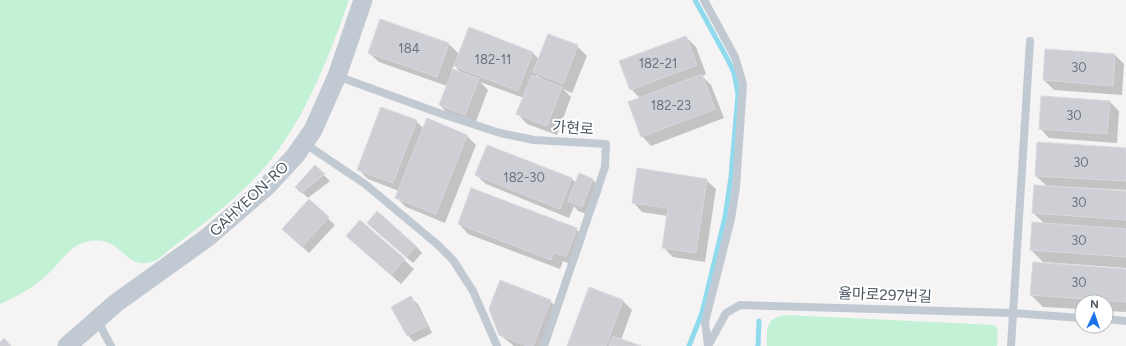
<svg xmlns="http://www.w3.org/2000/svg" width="1126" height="346" font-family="Figtree,'Noto Sans KR',sans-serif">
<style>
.green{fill:#c3f1d5}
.shadow{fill:#0003;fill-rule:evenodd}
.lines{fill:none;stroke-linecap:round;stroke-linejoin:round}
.stream{stroke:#90daee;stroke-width:5}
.building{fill:#cdcfd5;stroke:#d7d9de}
.service{stroke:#c1cad2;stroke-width:8}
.tertiary{stroke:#c1cad2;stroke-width:19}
.labels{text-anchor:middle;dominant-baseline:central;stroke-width:4;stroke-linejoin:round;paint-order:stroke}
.number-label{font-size:13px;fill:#6b747e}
.street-label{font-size:15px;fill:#4a5661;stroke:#fff}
</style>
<rect width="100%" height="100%" fill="#f5f3f3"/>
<!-- green -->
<path class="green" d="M0 0H349C326 65 299 136 248 185 220 213 187 235 157 260 122 275 125 232 86 242 70 245 60 263 49 273 35 287 18 296 0 304Z
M785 315 995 325 998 331 997 346H767C767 328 765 319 785 315Z"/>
<!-- shadow -->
<path class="shadow" d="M686 37 696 47 706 74 702 76 711 85 724 118 651 146 642 136 640 98 631 89Z
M449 44 459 54 533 53 539 59 577 46 587 56 572 93 563 89 571 97 557 135 527 124 518 114 524 98 480 82 488 90 475 124 449 115 440 105 447 86 379 62 369 53ZM454 65 459 71 463 74 452 70ZM537 75 542 80 536 78Z
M1115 55 1124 64 1122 95 1054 90 1044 80Z
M1109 101 1119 111 1117 143 1049 138 1040 128Z
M428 120 467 136 476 145 445 223 406 207 397 198 399 191 368 179 359 170 416 121 424 129Z
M488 146 572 179 576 183 593 180 602 189 592 216 578 211 574 206 569 218 486 184 476 175Z
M1126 149V190L1052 186V187L1126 192V268L1043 262 1031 250 1045 224 1033 213 1048 187 1036 176Z
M315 167 330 181 308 198 296 187Z
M706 180 716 189 705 262 673 257 663 247 668 216 642 212 633 202Z
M309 201 335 225 309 253 290 236Z
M368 223 416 246 422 253 413 263Z
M459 224 576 229 585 238 575 266 563 261 560 269 468 234Z
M357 245 404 260 414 269 401 284Z
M1126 270V312L1106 311V302H1082V309L1043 307 1031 295Z
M411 298 418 304 432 333 414 342 408 335Z
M550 301 560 310 546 346H514L500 335Z
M623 301 632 310 621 340 638 346H568Z"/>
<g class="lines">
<!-- stream -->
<path class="stream" d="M689 346 702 313 725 217 731 177 738 94 734 73 728 60 695 0
M758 346 759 321"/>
</g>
<!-- building -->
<path class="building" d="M380 19 449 43 437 77 368 53Z
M469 27 533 52 518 91 454 66Z
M548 34 578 45 563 84 533 72Z
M686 36 697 65 630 90 619 61Z
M1045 49 1115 54 1113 86 1043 80Z
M453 69 479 79 465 115 439 105Z
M702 74 715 109 641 137 628 102Z
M532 75 562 87 547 126 516 114Z
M1041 96 1110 101 1107 134 1039 129Z
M381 107 417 120 393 183 357 170Z
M427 118 467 135 436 214 395 198Z
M1037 142 1126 148V181L1035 176Z
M487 145 572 178 560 209 475 175Z
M315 165 325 174 301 193 295 187Z
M637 168 707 179 696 253 662 248 668 208 632 203Z
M579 173 593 179 582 207 568 201Z
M1034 185 1126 191V220L1032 213Z
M471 188 577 228 566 257 554 252 551 260 458 224Z
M309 199 329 217 302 247 282 229Z
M377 211 416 246 406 257 367 223Z
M360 220 405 259 391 275 346 236Z
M1032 222 1126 229V257L1030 250Z
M1033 262 1126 269V302L1030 295Z
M500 280 551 300 533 346H527L499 335 489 309Z
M589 287 623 300 606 346H567Z
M411 296 427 326 407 336 391 307Z
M613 336 641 346H609Z
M4 338 11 346H0V342Z"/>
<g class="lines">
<!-- service -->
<path class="service" d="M704 0 735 57 743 84 736 187 731 219 705 322 708 346
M337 76 439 113 500 133 534 140 606 144 605 167 544 346
M304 143 365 184 438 245 453 260 473 291 497 346
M1106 319 1126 321
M97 320 111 346
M708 346 726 313 740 305 1013 313 1082 318
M1011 346 1030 41"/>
<!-- tertiary -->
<path class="tertiary" d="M67 346 116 303 208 237 267 186 295 156 313 130 337 76 363 0"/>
</g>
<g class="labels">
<!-- number labels -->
<g class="number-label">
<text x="409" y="48">184</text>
<text x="493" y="59">182-11</text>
<text x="658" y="63">182-21</text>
<text x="1079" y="67">30</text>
<text x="671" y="105">182-23</text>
<text x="1074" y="115">30</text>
<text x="1081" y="162">30</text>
<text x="524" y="177">182-30</text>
<text x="1079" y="202">30</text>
<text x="1079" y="240">30</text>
<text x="1079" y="282">30</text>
</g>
<!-- street labels -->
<g class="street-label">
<text transform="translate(573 128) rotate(4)">가현로</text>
<text transform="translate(249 199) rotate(-43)">GAHYEON-RO</text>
<text transform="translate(885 295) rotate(2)">율마로297번길</text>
</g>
</g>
<!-- north arrow -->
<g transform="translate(1094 314) rotate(3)"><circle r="19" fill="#ffffff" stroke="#b7bbc0"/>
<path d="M0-3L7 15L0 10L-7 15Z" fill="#1a73e8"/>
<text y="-6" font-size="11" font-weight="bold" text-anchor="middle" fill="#4a5661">N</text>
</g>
</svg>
